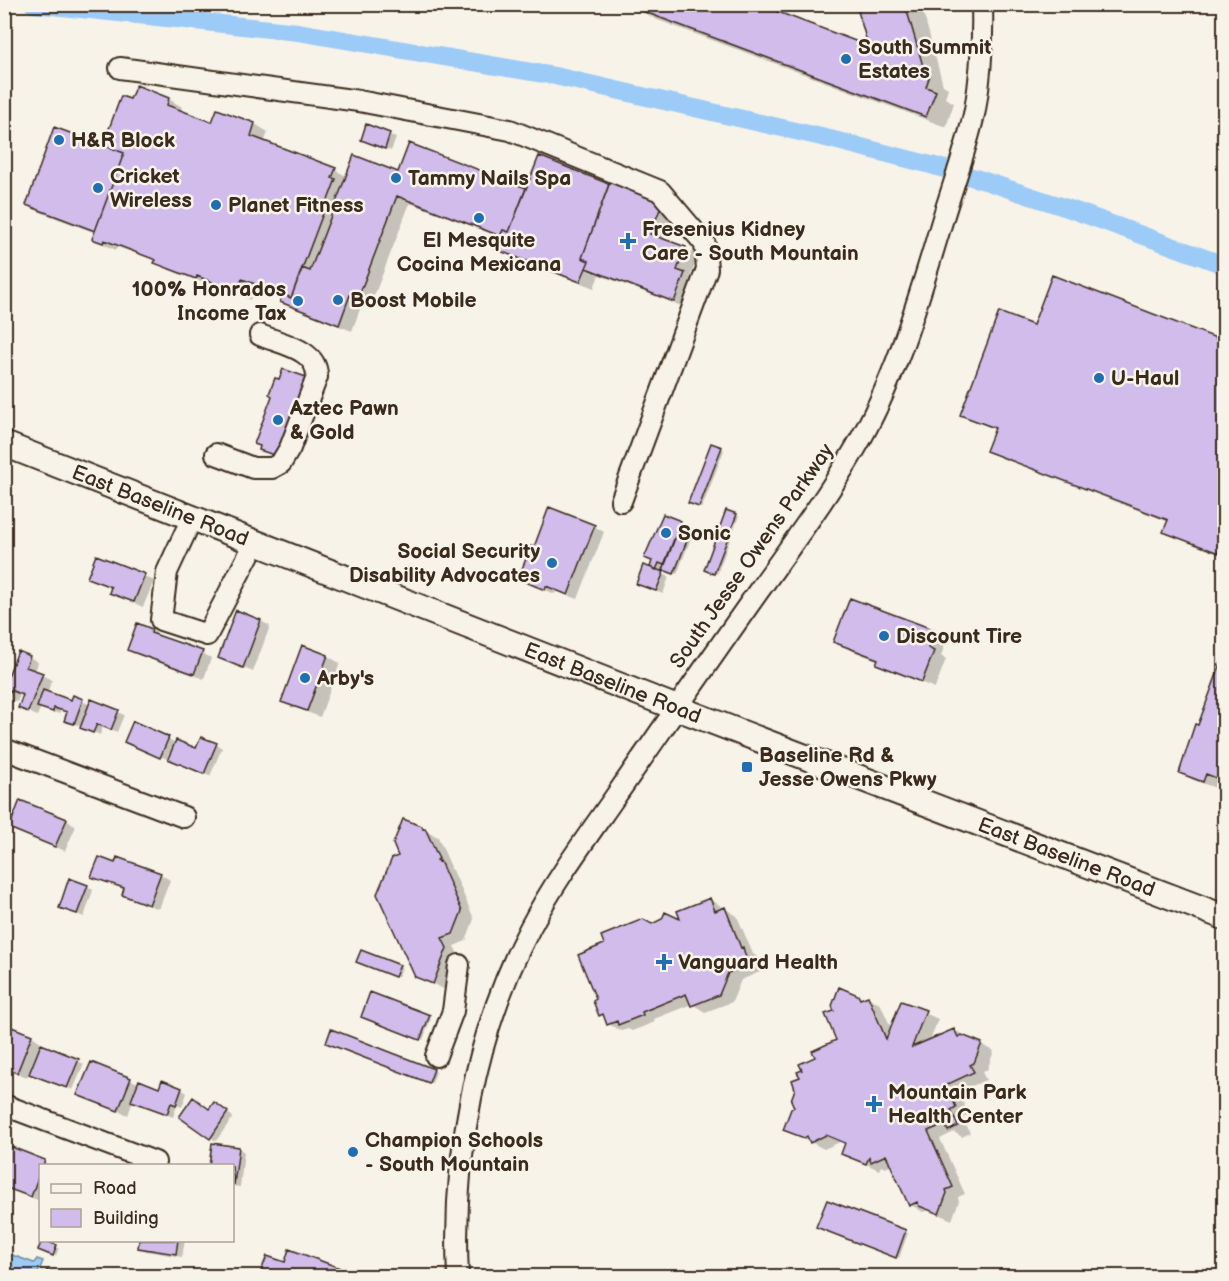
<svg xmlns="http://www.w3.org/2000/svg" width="1229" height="1281" font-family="'Balsamiq Sans',sans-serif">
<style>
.water{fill:#9ccbf7;stroke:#758ba0;stroke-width:1.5}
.shadow{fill:#0003}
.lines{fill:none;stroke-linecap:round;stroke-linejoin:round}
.canal{stroke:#9ccbf7;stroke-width:18}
.building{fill:#d1bcec;stroke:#3b2a1e;stroke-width:1.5}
.minor-casing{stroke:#3b2a1e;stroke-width:24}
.major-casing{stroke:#3b2a1e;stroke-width:28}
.minor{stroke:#f7f3e8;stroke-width:20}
.major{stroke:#f7f3e8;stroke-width:24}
.poi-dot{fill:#1f6fb2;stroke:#f7f3e8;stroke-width:2}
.labels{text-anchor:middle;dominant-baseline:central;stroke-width:5;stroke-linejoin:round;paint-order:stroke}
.poi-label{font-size:21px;font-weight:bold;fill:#3b2a1e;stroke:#f7f3e8;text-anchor:start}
.street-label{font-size:21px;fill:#3b2a1e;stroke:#f7f3e8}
</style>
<rect width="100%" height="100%" fill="#f7f3e8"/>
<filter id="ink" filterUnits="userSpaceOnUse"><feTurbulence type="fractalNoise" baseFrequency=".0167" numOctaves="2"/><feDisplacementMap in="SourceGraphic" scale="12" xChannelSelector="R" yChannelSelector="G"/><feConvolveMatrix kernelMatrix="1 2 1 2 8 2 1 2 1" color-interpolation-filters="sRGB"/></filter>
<g filter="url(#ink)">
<!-- water -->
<path class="water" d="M4 1252 34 1263 37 1259 43 1261 37 1276H5Z"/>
<!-- shadow -->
<path class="shadow" d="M857 4H921L943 85 948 88 945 98 954 103 946 127 655 19 636 8 866 47 868 42Z
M137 87 169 99 182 107 180 112 213 124 218 110 255 124 268 132 264 143 335 170 348 177 399 174 410 145 527 190 539 158 675 210 664 239 698 256 690 277 697 282 687 308 599 275 594 288 510 256 497 248 502 237 410 203 371 304 363 301 352 331 295 309 282 301 284 296 255 285 250 300 228 289 210 282 209 285 169 270 157 261 117 247 116 250 107 246 94 239 96 233 40 212 27 204 104 147 122 98 131 101Z
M367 126 396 138 391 151 368 142Z
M1053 277 1224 342V556L1178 538 1165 531 1169 522 1001 458 988 450 996 430 962 415 1034 327Z
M721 448 724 450 702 508 692 504Z
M736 515 739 516 717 574 708 571Z
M680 522 686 526 685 529 693 533 677 574 664 569 662 573 669 577 663 594 644 587 653 562Z
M594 526 604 532 578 599 556 591 555 594 519 579 535 549Z
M144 576 154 581 143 607 120 597 111 592 112 588 89 577Z
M851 600 934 632 947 639 941 656 946 659 935 688 891 671 878 663 879 661 848 649 835 641Z
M261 621 270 626 253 672 220 657Z
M153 631 161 636 160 638 202 653 211 658 204 679 138 655 129 650 150 640Z
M327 656 340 663 320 717 296 708 283 701Z
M29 657 38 662 35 672 52 680 47 693 72 702 74 697 90 705 92 700 124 715 117 732 103 726 100 735 66 720 68 713 61 710 59 714 41 707 37 716 20 708 24 696 20 695 17 702 4 697 9 678Z
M1224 659V782L1219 780 1216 788 1193 780 1181 772Z
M4 662 8 664 4 673Z
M134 723 176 743 197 750 216 744 222 748 210 776 132 745Z
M4 799 14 804 5 829H4Z
M66 820 76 826 65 851 11 827Z
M421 828 438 837 451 867 449 868 453 870 474 919 466 941 454 946 459 956 446 990 416 976 400 857Z
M116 865 160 874 170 880 159 909 133 899 123 894 125 890 93 876Z
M87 886 93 890 84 917 60 907Z
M710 899 737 916 753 954 756 956 760 972 741 980 732 1002 705 1012 692 1004 654 1019 655 1022 632 1031 628 1029 621 1031 608 1024 606 1017 601 1015 651 925 683 921Z
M361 963 399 966 402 968 398 977Z
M857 996 863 999 868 997 881 1005 892 1030 902 1003 938 1019 930 1041 954 1030 994 1051 987 1070 982 1072 986 1080 958 1092 969 1115 963 1117 970 1133 962 1137 954 1132 940 1139 965 1194 958 1197 959 1201 952 1220 929 1210 923 1212 911 1205 892 1165 885 1168 881 1166 879 1170 843 1153 847 1145 840 1142 824 1149 785 1129 796 1108 802 1078 817 1058 838 1041 836 1011Z
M429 1017 431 1018 423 1040 365 1018Z
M4 1025 32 1036 41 1042 40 1045 84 1064 73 1090 29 1072 27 1077 4 1068Z
M332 1031 434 1070 436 1072 432 1083 330 1044Z
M130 1079 139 1084 160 1090 181 1089 187 1093 182 1107 177 1105 173 1117 133 1101 128 1115 79 1094Z
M220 1107 233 1117 216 1141 210 1137V1110Z
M238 1148 244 1152 240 1187 232 1186V1166Z
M44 1162 51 1166H40V1201L4 1187Z
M828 1202 908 1233 899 1258 820 1228Z
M141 1240H185L182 1257 146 1251 140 1247Z
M56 1247 59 1248 56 1256 42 1251Z
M268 1257 285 1264 339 1269 352 1276H261Z"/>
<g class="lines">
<!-- canal -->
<path class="canal" d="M33 4 298 32 555 76 830 139 931 165 985 181 1070 209 1224 265"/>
</g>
<!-- building -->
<path class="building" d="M635 4H757L866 45 867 42 856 4H905L925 73 930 75 926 87 936 91 926 117 634 8Z
M136 85 169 98 167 105 212 122 217 109 255 123 251 136 336 168 332 178 336 179 291 298 242 279 236 294 226 290 227 288 197 276 196 279 154 263 156 260 104 240 103 243 92 239 124 153 103 145 121 96 130 99Z
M366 124 390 133 385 149 361 140Z
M54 127 124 153 95 231 26 205Z
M409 143 526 188 509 232 503 230 500 236 397 196 358 298 350 295 339 325 280 302 283 294 291 298 302 268 310 271 354 155 398 172Z
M539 156 609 184 582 258 589 261 580 282 495 249 503 230 509 232Z
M610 182 663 202 650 234 686 247 677 270 685 273 674 302 586 268 589 261 582 258Z
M1052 275 1224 341V555L1163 532 1168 520 986 451 995 428 960 415 999 312 1033 325Z
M283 369 309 378 280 457 259 450 260 446 254 444 272 396 269 394 275 378 279 379Z
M711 443 722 447 699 507 688 503Z
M549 507 595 525 568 595 546 586 545 590 518 579 531 546 534 547Z
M726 510 737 514 714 574 704 570Z
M663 514 681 521 664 565 659 563 656 570 650 567 652 561 644 558Z
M680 525 691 530 674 574 663 570Z
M96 555 145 574 134 602 109 593 111 587 87 578Z
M643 565 664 572 656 591 636 584Z
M850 598 935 630 928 648 934 651 922 682 876 664 878 659 833 642Z
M236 610 261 620 243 668 218 658Z
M137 623 152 629 151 633 203 651 194 674 127 650Z
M302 645 328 655 307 711 281 702Z
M18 651 30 656 26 667 43 673 28 712 18 708 23 695 10 690 7 698 4 697V675L8 676Z
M1224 655V781L1206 774 1203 782 1179 773 1195 724 1198 725Z
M43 690 71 700 73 695 83 699 74 724 64 721 67 712 54 708 53 712 37 707Z
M91 699 119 710 111 730 97 724 93 733 80 728Z
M133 721 169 737 160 758 124 742Z
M201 737 217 743 204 774 168 759 176 740 196 748Z
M20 800 67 819 55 847 9 828Z
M403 819 422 826 423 829 425 828 439 859 437 860 438 862 440 861 462 911 453 934 442 938 447 948 433 984 415 977 377 894 392 858 398 856 393 844Z
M99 857 115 863 117 857 161 873 149 905 122 895 124 888 91 877Z
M69 878 88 885 77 914 59 908Z
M710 898 715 911 725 907 741 948 743 947 748 965 728 973 719 995 691 1006 686 994 642 1012 643 1015 618 1025 617 1021 607 1025 603 1014 599 1016 593 1001 596 999 578 955 604 944 601 936 643 919 652 924 662 919 665 912 680 919 677 911Z
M361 950 400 965 395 977 356 962Z
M839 987 858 995 860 999 868 996 886 1039 901 1001 926 1010 912 1047 954 1029 958 1037 962 1035 982 1043 974 1063 970 1065 974 1072 946 1085 956 1107 951 1110 958 1126 948 1131 945 1124 928 1131 953 1187 946 1190 947 1193 939 1214 919 1206 917 1202 909 1206 886 1155 871 1162 869 1157 866 1164 841 1154 845 1143 826 1135 810 1143 807 1136 804 1138 783 1130 791 1109 794 1107 791 1100 795 1089 792 1080 800 1077 797 1072 802 1070 799 1064 815 1057 812 1051 836 1040 825 1014 834 1011 832 1006Z
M370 992 430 1015 420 1040 361 1017Z
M4 1024 32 1035 17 1073 4 1068Z
M331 1029 434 1069 429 1083 326 1043Z
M41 1044 79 1059 67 1088 29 1074Z
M91 1062 131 1078 118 1111 77 1095Z
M139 1080 159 1088 162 1080 182 1088 176 1105 171 1103 167 1114 131 1101Z
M193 1097 209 1109 214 1102 228 1112 210 1139 179 1117Z
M212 1143 239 1147 234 1185 232 1166H209Z
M4 1144 45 1160 43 1166H40V1172L31 1197 4 1187Z
M827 1200 906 1230 896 1258 816 1227Z
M42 1240 57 1245 53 1256 38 1250Z
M139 1240H178L176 1254 138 1248Z
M289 1249 340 1268 337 1276H259L267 1256 285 1262Z
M47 1270 65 1276H44Z"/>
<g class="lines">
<defs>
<path id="minor" d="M120 68 359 101 510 130 660 191 705 244 707 269 621 501
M216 454 253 468H272L281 463 290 448 317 377C318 349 281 344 260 335
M192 518 167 572 161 620 207 635 255 543
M4 749 184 817
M436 1056 453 1011 459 965
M4 1105 155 1162
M458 1276C452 1158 475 1033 530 928 554 882 585 840 615 797 663 728 711 658 760 589 793 543 827 497 855 449 897 378 919 297 943 218 954 182 967 147 975 110 981 75 983 40 982 4"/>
<g id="major">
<path id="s1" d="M4 444 677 708 1224 917"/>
</g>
</defs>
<!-- minor casing -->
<use href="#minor" class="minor-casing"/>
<!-- major casing -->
<use href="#major" class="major-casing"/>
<!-- minor -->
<use href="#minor" class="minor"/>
<!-- major -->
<use href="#major" class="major"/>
</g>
</g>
<!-- markers -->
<g class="poi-dot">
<circle cx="846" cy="59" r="6"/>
<circle cx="59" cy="140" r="6"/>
<circle cx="396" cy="178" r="6"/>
<circle cx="98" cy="188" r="6"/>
<circle cx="216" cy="205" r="6"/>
<circle cx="479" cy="218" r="6"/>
<path d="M625 232h6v6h6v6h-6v6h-6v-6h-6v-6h6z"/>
<circle cx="338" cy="300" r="6"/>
<circle cx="298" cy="301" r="6"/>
<circle cx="1099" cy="378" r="6"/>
<circle cx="278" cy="420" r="6"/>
<circle cx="666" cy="533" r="6"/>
<circle cx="552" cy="563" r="6"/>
<circle cx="884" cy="636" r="6"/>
<circle cx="305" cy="678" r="6"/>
<rect x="741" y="761" width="12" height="12" rx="3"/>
<path d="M661 953h6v6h6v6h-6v6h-6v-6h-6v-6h6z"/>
<path d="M871 1095h6v6h6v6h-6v6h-6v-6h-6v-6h6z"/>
<circle cx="353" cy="1152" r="6"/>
</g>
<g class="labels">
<!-- poi labels -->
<g class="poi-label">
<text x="858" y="47">South Summit<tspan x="858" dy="24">Estates</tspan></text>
<text x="71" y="140">H&amp;R Block</text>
<text x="110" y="176">Cricket<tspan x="110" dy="24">Wireless</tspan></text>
<text x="408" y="178">Tammy Nails Spa</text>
<text x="228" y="205">Planet Fitness</text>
<text x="642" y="229">Fresenius Kidney<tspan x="642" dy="24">Care - South Mountain</tspan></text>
<text x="479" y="240" text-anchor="middle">El Mesquite<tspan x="479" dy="24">Cocina Mexicana</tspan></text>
<text x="286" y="289" text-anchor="end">100% Honrados<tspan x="286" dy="24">Income Tax</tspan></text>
<text x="350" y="300">Boost Mobile</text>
<text x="1111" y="378">U-Haul</text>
<text x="290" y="408">Aztec Pawn<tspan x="290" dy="24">&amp; Gold</tspan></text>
<text x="678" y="533">Sonic</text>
<text x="540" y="551" text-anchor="end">Social Security<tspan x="540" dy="24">Disability Advocates</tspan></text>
<text x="896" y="636">Discount Tire</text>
<text x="317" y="678">Arby's</text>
<text x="759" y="755">Baseline Rd &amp;<tspan x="759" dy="24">Jesse Owens Pkwy</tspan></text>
<text x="678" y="962">Vanguard Health</text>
<text x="888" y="1092">Mountain Park<tspan x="888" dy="24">Health Center</tspan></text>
<text x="365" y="1140">Champion Schools<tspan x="365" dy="24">- South Mountain</tspan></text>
</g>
<!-- street labels -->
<g class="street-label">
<text stroke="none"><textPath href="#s1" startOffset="168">East Baseline Road</textPath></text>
<text transform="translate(752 556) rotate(-55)">South Jesse Owens Parkway</text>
<text stroke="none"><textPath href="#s1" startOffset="654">East Baseline Road</textPath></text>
<text stroke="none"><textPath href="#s1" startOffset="1140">East Baseline Road</textPath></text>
</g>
</g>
<!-- margin -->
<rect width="1229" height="1281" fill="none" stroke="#f7f3e8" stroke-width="24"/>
<rect x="12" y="12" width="1205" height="1257" fill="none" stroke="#3b2a1e" stroke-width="2" filter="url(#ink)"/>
<!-- legend -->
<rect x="39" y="1164" width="195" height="78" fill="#f7f3e8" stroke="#aca397" stroke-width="1.5"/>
<rect x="51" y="1184" width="30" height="9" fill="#f7f3e8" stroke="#aca397" stroke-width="1.5"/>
<text x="93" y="1194" font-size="18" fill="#3b2a1e">Road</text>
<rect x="51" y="1209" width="30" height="18" fill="#d1bcec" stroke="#aca397" stroke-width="1.5"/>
<text x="93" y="1224" font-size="18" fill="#3b2a1e">Building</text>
</svg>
